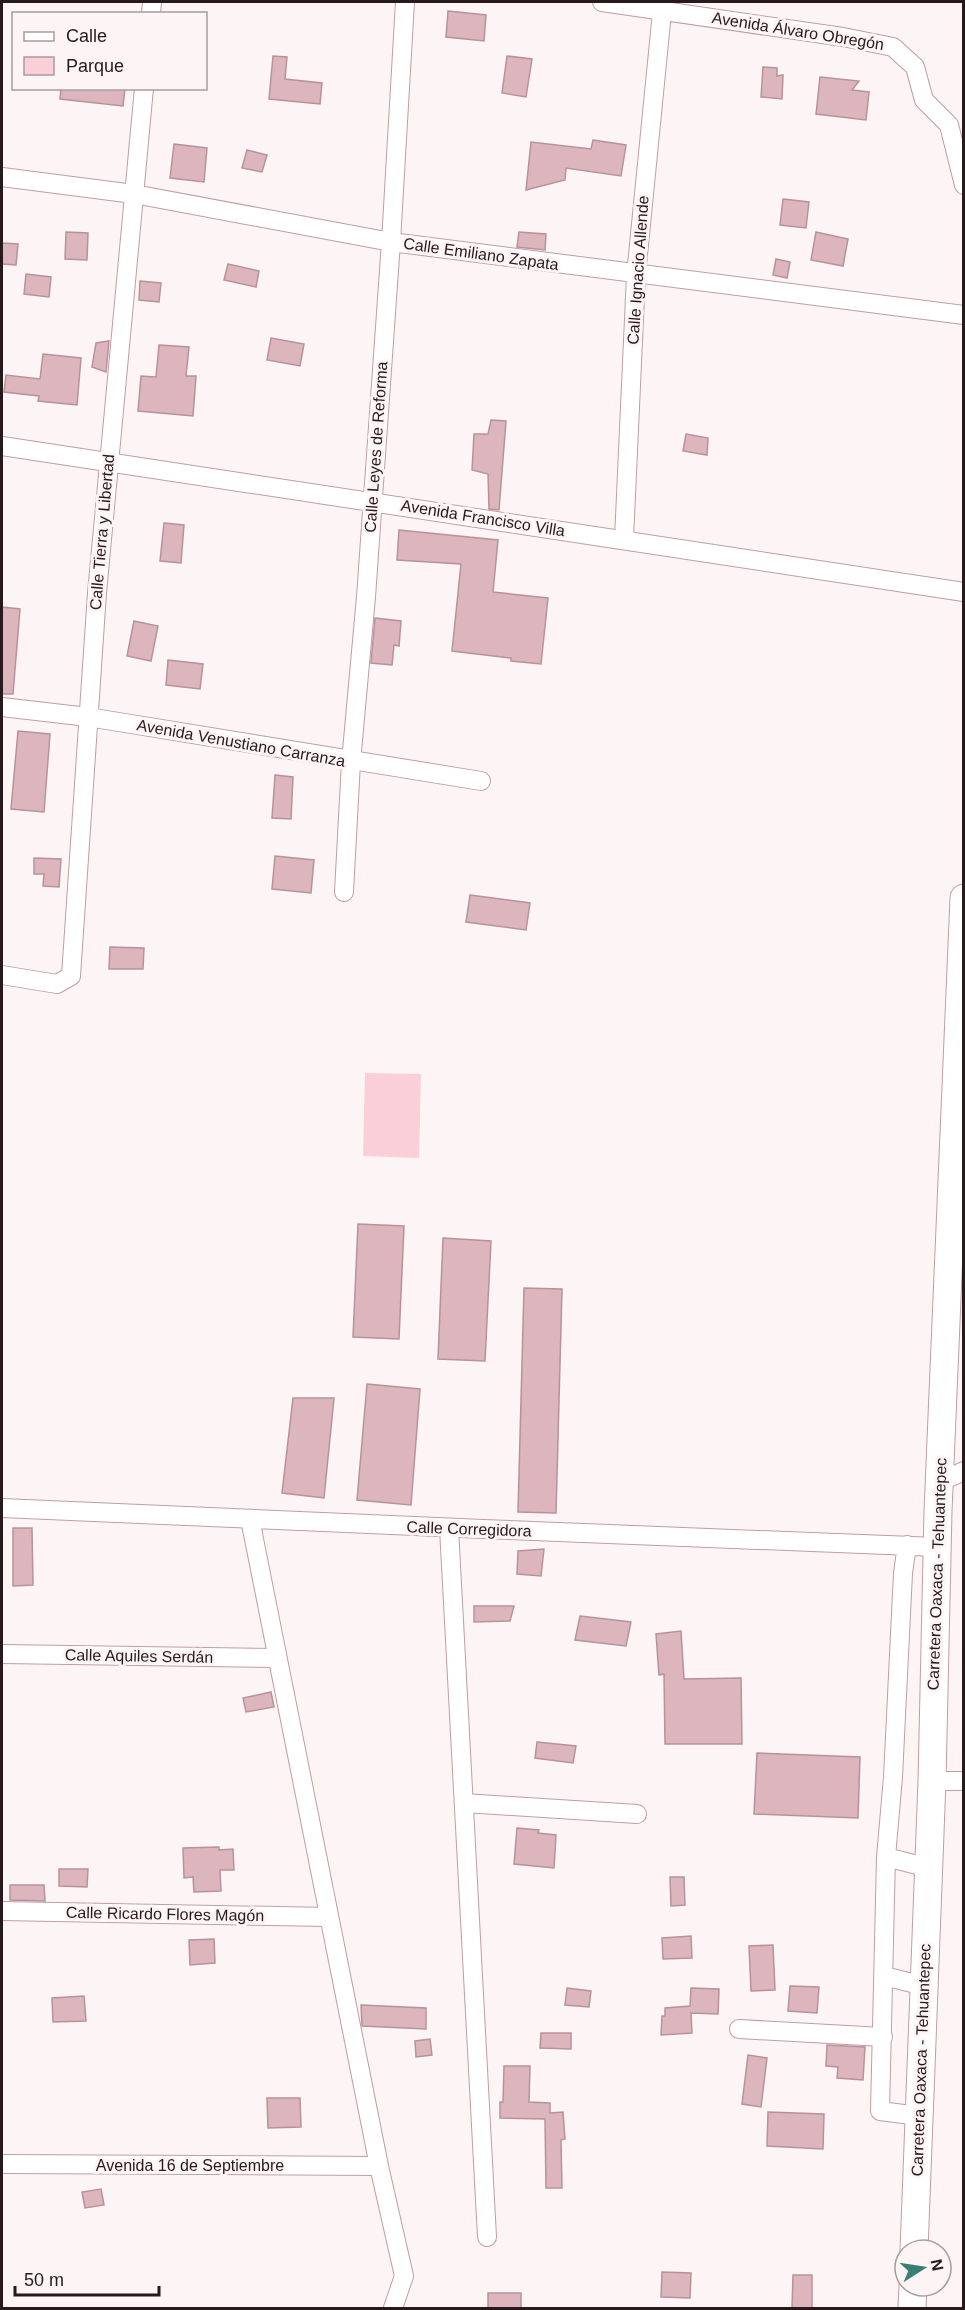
<svg xmlns="http://www.w3.org/2000/svg" width="965" height="2310" font-family="Helvetica,sans-serif">
<style>
.green{fill:#fbcfd8}
.building{fill:#dcb5bd;stroke:#b8929a;stroke-width:1.5}
.lines{fill:none;stroke-linecap:round;stroke-linejoin:round}
.minor-casing{stroke:#c29ca4;stroke-width:20}
.primary-casing{stroke:#c29ca4;stroke-width:29}
.minor{stroke:#fff;stroke-width:18}
.primary{stroke:#fff;stroke-width:27}
.labels{text-anchor:middle;dominant-baseline:central;stroke-width:6;stroke-linejoin:round;paint-order:stroke}
.street-label{font-size:16px;fill:#27191c;stroke:#fdf4f6}
</style>
<rect width="100%" height="100%" fill="#fdf4f6"/>
<!-- green -->
<path class="green" d="M365 1073 421 1074 419 1158 363 1156Z"/>
<!-- building -->
<path class="building" d="M448 11 486 15 484 41 446 37Z
M273 56 287 57 285 79 322 83 320 104 269 99Z
M507 56 532 59 526 97 502 93Z
M763 67 777 68V76L783 75 782 99 761 97Z
M820 77 859 81 852 90 869 92 866 120 816 114Z
M61 88H125L123 106 60 99Z
M593 140 626 145 621 176 566 168 565 180 526 190 531 142 591 149Z
M174 144 207 148 204 182 170 178Z
M247 150 267 155 262 172 242 168Z
M783 199 809 202 806 228 780 225Z
M66 232 88 233 87 260 65 259Z
M519 232 546 234 545 250 517 247Z
M816 232 848 239 843 266 811 260Z
M2 243 18 244 16 265 2 264Z
M776 259 790 262 787 278 773 275Z
M228 264 259 271 256 287 224 280Z
M26 274 51 277 49 297 24 294Z
M140 281 161 283 159 302 139 300Z
M271 338 304 344 300 366 267 360Z
M109 341 106 372 92 367 96 343Z
M159 345 189 347 186 376H196L193 416 138 411 141 376 156 377Z
M43 354 81 358 77 405 38 401 39 396 4 392 6 375 40 379Z
M491 420 506 421 499 510 489 509 488 474 472 470 474 434H488Z
M686 434 708 438 707 455 683 451Z
M164 523 184 525 181 563 160 561Z
M399 530 498 540 493 592 548 598 541 664 511 661V658L452 651 461 564 397 560Z
M2 607 20 609 13 694H2Z
M375 618 401 621 399 646 394 645 392 665 371 663Z
M134 621 158 626 151 661 127 656Z
M168 660 203 664 200 689 166 685Z
M18 731 50 734 44 812 11 809Z
M275 775 293 777 291 819 272 818Z
M275 856 314 860 311 893 272 889Z
M34 858 61 859 59 887 43 886 44 874H34Z
M470 895 530 903 526 930 466 922Z
M110 947 144 948 143 969H109Z
M358 1224 404 1226 399 1339 353 1337Z
M443 1238 491 1241 485 1361 438 1359Z
M524 1288 562 1289 556 1513 518 1512Z
M367 1384 420 1389 411 1505 357 1500Z
M293 1398H334L324 1498 282 1493Z
M13 1528H32L33 1585 13 1586Z
M544 1549 541 1576 517 1574 518 1551Z
M474 1606H514L510 1621 474 1622Z
M580 1616 631 1622 626 1646 575 1640Z
M681 1631 684 1679 741 1678 742 1744H665L664 1674 659 1675 656 1634Z
M271 1692 274 1707 246 1712 243 1698Z
M537 1742 576 1746 573 1763 535 1758Z
M757 1753 860 1757 858 1818 754 1814Z
M517 1828 539 1830 538 1833 556 1835 554 1868 514 1864Z
M219 1847V1850L233 1849 234 1870H220L221 1891 194 1892 193 1877 184 1878 183 1848Z
M59 1869H88L87 1887 59 1886Z
M670 1877H684L685 1905 671 1906Z
M10 1885H44L45 1901 10 1900Z
M691 1936 692 1958 663 1959 662 1938Z
M214 1939 215 1963 190 1965 189 1940Z
M773 1945 775 1990 751 1991 749 1946Z
M790 1986 819 1987 817 2013 788 2011Z
M567 1988 591 1991 589 2007 565 2005Z
M691 1988 719 1989 718 2014 691 2013 692 2033 661 2035 662 2016H665V2008L690 2006Z
M84 1996 86 2021 53 2022 52 1998Z
M361 2005 426 2008V2029L362 2026Z
M541 2033H571V2049L540 2048Z
M430 2039 432 2055 416 2057 415 2041Z
M827 2045 865 2047 863 2080 837 2078 838 2067 826 2066Z
M748 2055 767 2058 761 2107 742 2104Z
M504 2066H530L529 2102 550 2103V2113L563 2112 565 2139 561 2140 562 2188H546L545 2119 500 2118V2102H503Z
M267 2098H300L301 2127 268 2128Z
M768 2112 824 2114 823 2149 767 2146Z
M101 2189 104 2205 85 2208 82 2192Z
M662 2272 691 2273 690 2298 661 2297Z
M793 2275H812V2308H792Z
M488 2293H521V2308H488Z"/>
<g class="lines">
<defs>
<path id="minor" d="M602 2 843 37 893 47 915 67 924 100 949 125 964 185
M151 14 152 2
M2 177 134 194 391 242 964 315
M2 446 964 592
M624 539 636 275 663 2
M2 707 88 717 481 781
M344 892 351 762 366 597 391 242 405 2
M2 975 57 984 71 976 97 593 144 88
M939 1482 964 1471
M2 1508 483 1529 937 1547
M250 1519 379 2166 404 2276 393 2308
M449 1528 487 2237
M907 1545 903 1573 893 1777 886 1857 929 1868
M2 1654 277 1658
M932 1781H964
M464 1803 637 1814
M886 1857 880 2111 919 2116
M2 1911 329 1917
M884 1976 924 1986
M739 2029 883 2037
M2 2164 379 2166"/>
<path id="primary" d="M914 2250 932 1781 938 1511 964 898
M912 2308 913 2286"/>
</defs>
<!-- minor casing -->
<use href="#minor" class="minor-casing"/>
<!-- primary casing -->
<use href="#primary" class="primary-casing"/>
<!-- minor -->
<use href="#minor" class="minor"/>
<!-- primary -->
<use href="#primary" class="primary"/>
</g>
<g class="labels">
<!-- street labels -->
<g class="street-label">
<text transform="translate(798 31) rotate(9)">Avenida Álvaro Obregón</text>
<text transform="translate(481 254) rotate(8)">Calle Emiliano Zapata</text>
<text transform="translate(638 270) rotate(-86)">Calle Ignacio Allende</text>
<text transform="translate(376 447) rotate(-86)">Calle Leyes de Reforma</text>
<text transform="translate(483 518) rotate(9)">Avenida Francisco Villa</text>
<text transform="translate(102 532) rotate(-85)">Calle Tierra y Libertad</text>
<text transform="translate(241 743) rotate(10)">Avenida Venustiano Carranza</text>
<text transform="translate(469 1529) rotate(2)">Calle Corregidora</text>
<text transform="translate(937 1574) rotate(-88)">Carretera Oaxaca - Tehuantepec</text>
<text transform="translate(139 1656) rotate(1)">Calle Aquiles Serdán</text>
<text transform="translate(165 1914) rotate(1)">Calle Ricardo Flores Magón</text>
<text transform="translate(921 2060) rotate(-88)">Carretera Oaxaca - Tehuantepec</text>
<text x="190" y="2165">Avenida 16 de Septiembre</text>
</g>
</g>
<!-- border -->
<rect width="965" height="2310" fill="none" stroke="#27191c" stroke-width="6"/>
<!-- legend -->
<rect x="12" y="12" width="195" height="78" fill="#fdf4f6" stroke="#a79c9f" stroke-width="1.5"/>
<rect x="24" y="32" width="30" height="9" fill="#ffffff" stroke="#a79c9f" stroke-width="1.5"/>
<text x="66" y="42" font-size="18" fill="#27191c">Calle</text>
<rect x="24" y="57" width="30" height="18" fill="#fbcfd8" stroke="#a79c9f" stroke-width="1.5"/>
<text x="66" y="72" font-size="18" fill="#27191c">Parque</text>
<!-- north arrow -->
<g transform="translate(923 2268) rotate(78)"><circle r="28" fill="#fdf4f6" stroke="#a79c9f" stroke-width="1.5"/>
<path d="M0-4.5L10 22L0 15L-10 22Z" fill="#397f74"/>
<text y="-9" font-size="16" font-weight="bold" text-anchor="middle" fill="#27191c">N</text>
</g>
<!-- scale -->
<path d="M15 2286v9h144v-9" fill="none" stroke="#27191c" stroke-width="3"/>
<text x="24" y="2286" font-size="18" fill="#27191c" stroke="#fdf4f6" stroke-width="4.5" paint-order="stroke">50 m</text>
</svg>
